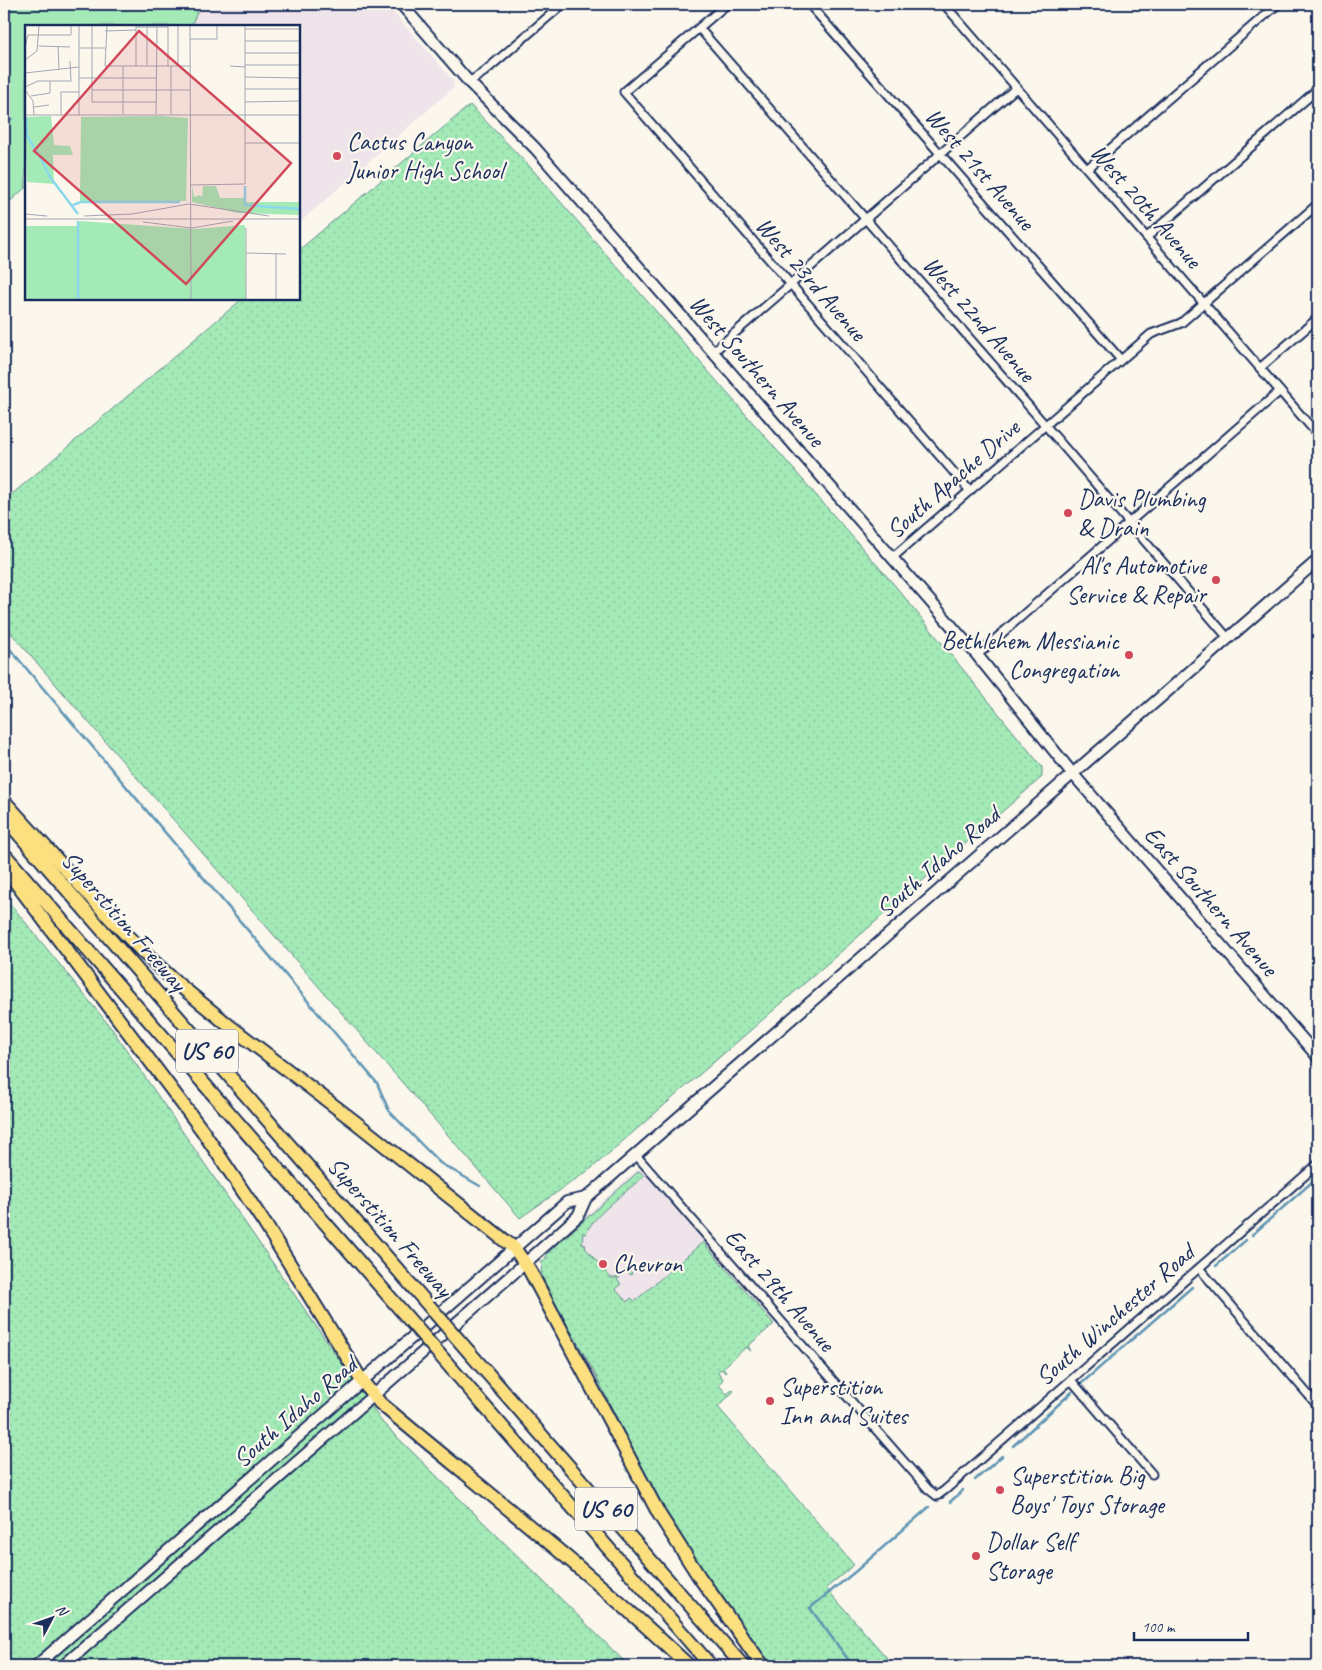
<svg xmlns="http://www.w3.org/2000/svg" width="1322" height="1670" font-family="Caveat,sans-serif">
<style>
.built{fill:#efe4ea}
.grass{fill:url(#grass-dots);stroke:#5f8c8a}
.park{fill:#a3eab7;stroke:#5f8c8a}
.lines{fill:none;stroke-linecap:round;stroke-linejoin:round}
.stream{stroke:#5e94b3;stroke-width:2.5}
.minor-casing{stroke:#1b2f5e;stroke-width:11}
.secondary-casing{stroke:#1b2f5e;stroke-width:14}
.motorway-casing{stroke:#1b2f5e;stroke-width:16}
.minor{stroke:#fbf7ec;stroke-width:7}
.secondary{stroke:#fbf7ec;stroke-width:10}
.motorway{stroke:#fce080;stroke-width:12}
.motorway-bridge-casing{stroke:#1b2f5e;stroke-width:16;stroke-linecap:butt}
.motorway-bridge{stroke:#fce080;stroke-width:12}
.poi-dot{fill:#d1495b;stroke:#fbf7ec;stroke-width:2}
.labels{text-anchor:middle;dominant-baseline:central;stroke-width:4.5;stroke-linejoin:round;paint-order:stroke}
.shield{fill:#fbf7ec;stroke:#5e6b89;stroke-width:1}
.shield-label{font-size:24px;font-weight:bold;fill:#1b2f5e}
.poi-label{font-size:25px;fill:#1b2f5e;stroke:#fbf7ec;text-anchor:start}
.street-label{font-size:25px;fill:#1b2f5e;stroke:#fbf7ec}
.inset-river{fill:none;stroke:#8bd8eb;stroke-width:2.5}
.inset-road{fill:none;stroke:#a1a7b3;stroke-width:1}
.view{fill:#d1495b;fill-opacity:0.15;stroke:#d1495b;stroke-width:2.5}
.inset-edge{fill:none;stroke:#1b2f5e;stroke-width:2.5}
</style>
<defs>
<pattern id="grass-dots" width="8" height="8" patternUnits="userSpaceOnUse" patternTransform="scale(1.25)"><rect width="8" height="8" fill="#a3eab7"/><path d="M2 2h.1M6 6h.1" fill="none" stroke="#8cc9a0" stroke-width="1.8" stroke-linecap="round"/></pattern>
</defs>
<rect width="100%" height="100%" fill="#fbf7ec"/>
<filter id="ink" filterUnits="userSpaceOnUse"><feTurbulence type="fractalNoise" baseFrequency=".02" numOctaves="2"/><feDisplacementMap in="SourceGraphic" scale="10" xChannelSelector="R" yChannelSelector="G"/><feConvolveMatrix kernelMatrix="1 2 1 2 8 2 1 2 1" color-interpolation-filters="sRGB"/></filter>
<g filter="url(#ink)">
<!-- built -->
<path class="built" d="M205 4H386L453 80 454 87 299 223V26H191L198 10Z
M638 1169 643 1171 704 1241 625 1312 559 1240Z"/>
<!-- grass -->
<path class="grass" d="M470 105 532 169 897 588 1042 767V777L592 1168 520 1218 4 625V501L242 299H299V250Z
M4 896 112 1029 382 1422 629 1666H4Z
M639 1171 644 1176C630 1189 591 1217 586 1234L583 1233 582 1243 585 1244 586 1249 611 1278H616L627 1269 632 1273 631 1275 626 1271 617 1280 621 1284 615 1289 627 1302 631 1298 635 1301 703 1242 774 1324 748 1346 751 1351 746 1347 723 1368 726 1372 725 1373 721 1369 718 1372 723 1379 719 1385 727 1394 732 1390 734 1391 718 1407 854 1565 826 1588 894 1666H770L720 1600 663 1511 593 1370 551 1296 541 1273 542 1260 544 1261 548 1253 562 1240Z"/>
<!-- park -->
<path class="park" d="M4 4H205L198 10 191 26H26V187L4 207Z"/>
<g class="lines">
<!-- stream -->
<path class="stream" d="M5 40 11 4
M4 120 12 119
M4 642 377 1083 389 1111 424 1147 440 1163 480 1186
M1318 1178V1177
M1252 1235 1312 1182
M1216 1266 1246 1240
M1082 1383 1192 1287
M1013 1446 1072 1392
M975 1480 1002 1456
M950 1502 963 1490
M853 1666 810 1608 856 1571 929 1507"/>
<defs>
<path id="minor" d="M727 4 624 92 970 491
M809 4 1121 360
M944 4 1318 435
M699 28 1046 426 1228 638
M469 82 484 72 563 4
M1087 169 1278 4
M1147 237 1318 89
M713 352 1016 88
M1260 368 1318 318
M892 558 1151 334 1181 323 1318 204
M977 655 1280 391
M635 1154 928 1489 937 1496 945 1490 1318 1164
M1199 1268 1318 1406
M1071 1380 1152 1474"/>
<path id="secondary" d="M401 4 469 82 535 148 977 655 1072 773 1318 1057
M36 1666 567 1202 586 1198
M63 1666 539 1251 578 1216 586 1198 1318 560"/>
<path id="motorway" d="M4 801 109 917 143 952 178 984 227 1024 354 1121 514 1248 529 1269 659 1514 700 1578 763 1666
M4 817 411 1285
M4 854 393 1301
M4 867 202 1130 265 1224 362 1381 380 1403C484 1490 591 1573 689 1666
M469 1352 743 1666
M452 1369 711 1666"/>
</defs>
<!-- minor casing -->
<use href="#minor" class="minor-casing"/>
<!-- secondary casing -->
<use href="#secondary" class="secondary-casing"/>
<!-- motorway casing -->
<use href="#motorway" class="motorway-casing"/>
<!-- minor -->
<use href="#minor" class="minor"/>
<!-- secondary -->
<use href="#secondary" class="secondary"/>
<!-- motorway -->
<use href="#motorway" class="motorway"/>
<defs>
<path id="motorway-bridge" d="M411 1285 469 1352
M393 1301 452 1369"/>
</defs>
<!-- motorway-bridge casing -->
<use href="#motorway-bridge" class="motorway-bridge-casing"/>
<!-- motorway-bridge -->
<use href="#motorway-bridge" class="motorway-bridge"/>
</g>
</g>
<!-- markers -->
<g class="poi-dot">
<circle cx="337" cy="156" r="5"/>
<circle cx="1068" cy="513" r="5"/>
<circle cx="1216" cy="580" r="5"/>
<circle cx="1129" cy="655" r="5"/>
<circle cx="603" cy="1264" r="5"/>
<circle cx="770" cy="1401" r="5"/>
<circle cx="1000" cy="1490" r="5"/>
<circle cx="976" cy="1556" r="5"/>
</g>
<g class="labels">
<!-- shield labels -->
<g class="shield">
<rect x="176" y="1029.5" width="62" height="43" rx="4"/>
<rect x="575" y="1487.5" width="62" height="43" rx="4"/>
</g>
<g class="shield-label">
<text x="207" y="1051">US 60</text>
<text x="606" y="1509">US 60</text>
</g>
<!-- poi labels -->
<g class="poi-label">
<text x="347" y="142">Cactus Canyon<tspan x="347" dy="29">Junior High School</tspan></text>
<text x="1078" y="499">Davis Plumbing<tspan x="1078" dy="29">&amp; Drain</tspan></text>
<text x="1206" y="566" text-anchor="end">Al's Automotive<tspan x="1206" dy="29">Service &amp; Repair</tspan></text>
<text x="1119" y="641" text-anchor="end">Bethlehem Messianic<tspan x="1119" dy="29">Congregation</tspan></text>
<text x="613" y="1264">Chevron</text>
<text x="780" y="1387">Superstition<tspan x="780" dy="29">Inn and Suites</tspan></text>
<text x="1010" y="1476">Superstition Big<tspan x="1010" dy="29">Boys' Toys Storage</tspan></text>
<text x="986" y="1542">Dollar Self<tspan x="986" dy="29">Storage</tspan></text>
</g>
<!-- street labels -->
<g class="street-label">
<text transform="translate(980 169) rotate(49)">West 21st Avenue</text>
<text transform="translate(1146 206) rotate(49)">West 20th Avenue</text>
<text transform="translate(811 279) rotate(49)">West 23rd Avenue</text>
<text transform="translate(979 319) rotate(49)">West 22nd Avenue</text>
<text transform="translate(757 371) rotate(49)">West Southern Avenue</text>
<text transform="translate(953 479) rotate(-41)">South Apache Drive</text>
<text transform="translate(938 862) rotate(-41)">South Idaho Road</text>
<text transform="translate(1211 901) rotate(49)">East Southern Avenue</text>
<text transform="translate(124 921) rotate(49)">Superstition Freeway</text>
<text transform="translate(390 1227) rotate(49)">Superstition Freeway</text>
<text transform="translate(780 1290) rotate(49)">East 29th Avenue</text>
<text transform="translate(1115 1315) rotate(-41)">South Winchester Road</text>
<text transform="translate(295 1412) rotate(-41)">South Idaho Road</text>
</g>
</g>
<!-- overview -->
<g transform="translate(25 25)">
<rect width="275" height="275" fill="#fbf7ec"/>
<path d="M134 91 163 93 161 176H55L56 92ZM167 161 169 172 175 170 177 172 178 161H191L195 173H220V177H275V190L212 188 167 177ZM55 196 169 204 220 200 221 274H0V201H52Z" fill="#a3eab7"/>
<path d="M26 91 29 120 45 121 48 130H28L29 159 2 157 0 92Z" fill="#a3eab7"/>
<path class="inset-river" d="M1 92 2 111 13 129M14 130 25 152 53 189M220 161V180L275 184M48 180 56 177H155M53 196V274"/>
<path class="inset-road" d="M67 1V77H131M82 1 80 41H165M111 1V41M143 1V41M153 1V41M165 1 166 274M111 2H143M220 4H275M80 6 111 5M165 14H192V1M220 16H275M14 21 45 22M33 21 34 44M0 22 3 10H46V1M54 23H80M220 28H275M0 35 12 26 14 1M122 40V2M220 40H275M98 41V89M205 41 220 42M0 48 54 42M220 52 275 53M54 53H131M0 62 13 56H46L45 36M220 64H275M0 65 8 76 9 90M67 65H165M6 71 25 68V56M220 77 275 76M9 82 24 80M131 89 132 2M146 89V41M0 90H275M36 90V67H54M54 90V1M220 118H275M166 160 220 159V1M0 189 22 191M59 191 107 189 164 179 244 191M0 194H275M118 197 167 203 208 196M221 203V274M221 228 261 229M251 228V274"/>
<path class="view" d="M114 6 266 138 161 259 9 126Z"/>
<rect width="275" height="275" class="inset-edge"/>
</g>
<!-- margin -->
<rect width="1322" height="1670" fill="none" stroke="#fbf7ec" stroke-width="20"/>
<rect x="10" y="10" width="1302" height="1650" fill="none" stroke="#1b2f5e" stroke-width="2" filter="url(#ink)"/>
<!-- north arrow -->
<g transform="translate(52 1618) rotate(49)" stroke="#fbf7ec" stroke-width="4" paint-order="stroke">
<path d="M0-4L9 19L0 12L-9 19Z" fill="#1b2f5e"/>
<text y="-8" font-size="14" font-weight="bold" text-anchor="middle" fill="#1b2f5e">N</text>
</g>
<!-- scale -->
<path d="M1134 1632v8h114v-8" fill="none" stroke="#1b2f5e" stroke-width="2.5"/>
<text x="1142" y="1632" font-size="15" fill="#1b2f5e" stroke="#fbf7ec" stroke-width="4" paint-order="stroke">100 m</text>
</svg>
